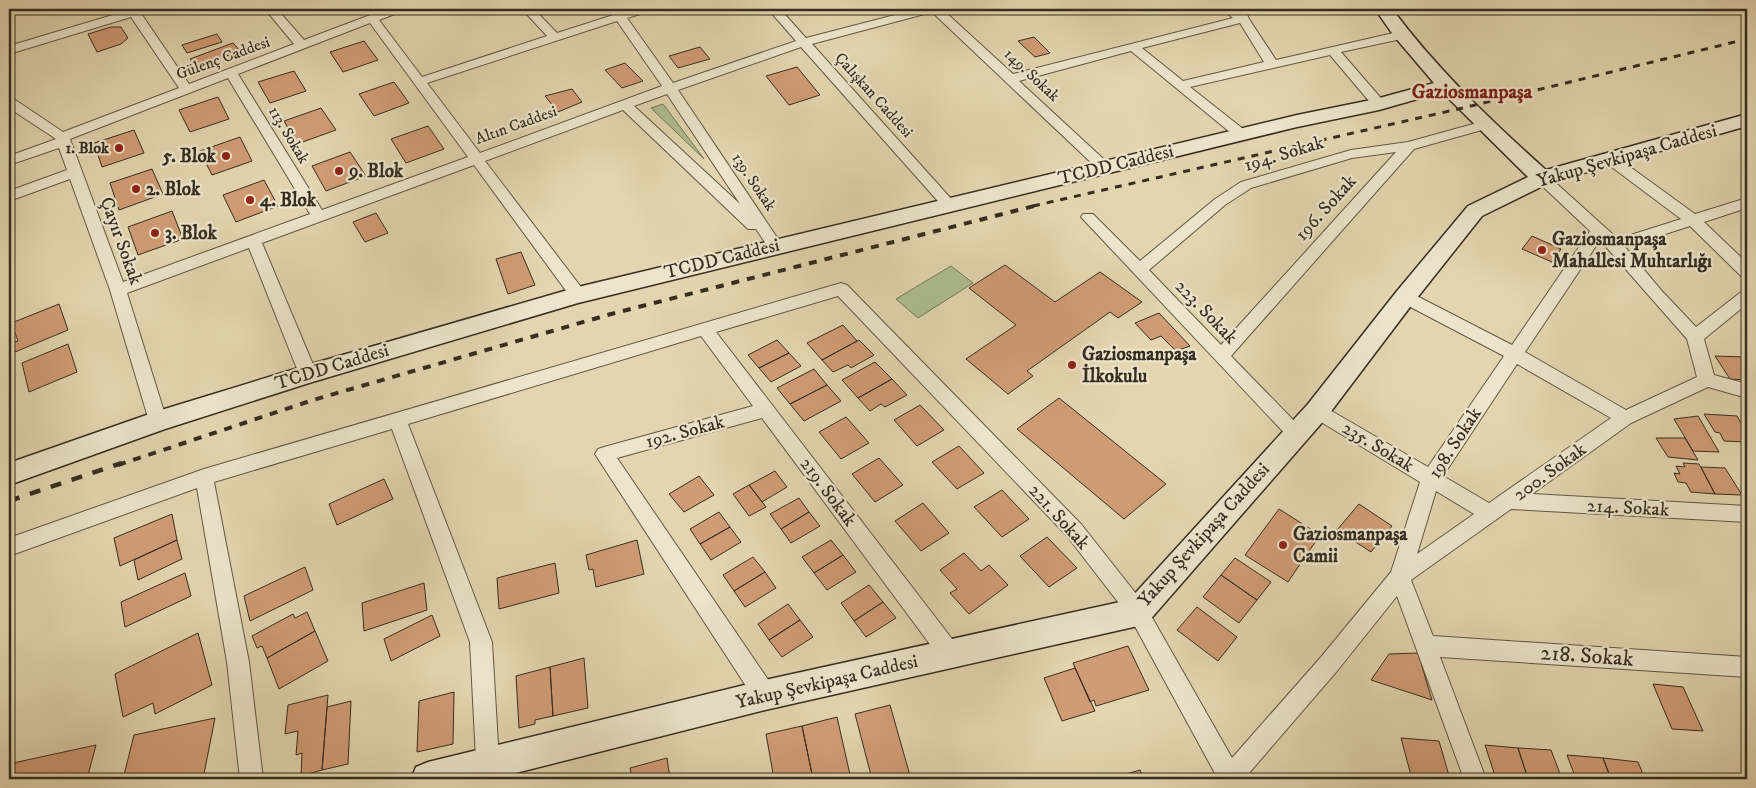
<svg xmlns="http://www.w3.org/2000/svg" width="1756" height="788" font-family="'IM FELL DW Pica',serif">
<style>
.green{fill:#adbe90;stroke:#727658}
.building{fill:#d09c75;stroke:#362d21}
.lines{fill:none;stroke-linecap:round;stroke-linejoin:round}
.street-casing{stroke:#615744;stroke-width:2}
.secondary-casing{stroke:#362d21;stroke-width:3}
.street{fill:#ece4cb;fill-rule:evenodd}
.secondary{fill:#ece4cb;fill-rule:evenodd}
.rail-far2{stroke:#362d21;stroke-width:3;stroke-dasharray:7 7;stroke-linecap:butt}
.rail-far1{stroke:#362d21;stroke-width:4;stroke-dasharray:8 8;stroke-linecap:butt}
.rail{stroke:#362d21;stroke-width:4.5;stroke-dasharray:11 11;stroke-linecap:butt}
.poi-dot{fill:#8f2418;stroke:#ece4cb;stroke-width:2}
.labels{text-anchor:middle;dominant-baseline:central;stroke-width:4.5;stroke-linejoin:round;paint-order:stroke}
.far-street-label{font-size:16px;fill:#362d21;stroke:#ece4cb}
.far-poi-label{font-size:16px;font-weight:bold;fill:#362d21;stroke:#ece4cb;text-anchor:end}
.street-label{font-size:19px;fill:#362d21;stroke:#ece4cb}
.poi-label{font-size:19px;font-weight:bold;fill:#362d21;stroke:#ece4cb;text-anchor:start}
.far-district-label{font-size:20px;font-weight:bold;fill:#7a1f14;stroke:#ece4cb}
.near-street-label{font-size:22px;fill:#362d21;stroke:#ece4cb}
</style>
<rect width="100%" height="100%" fill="#e2d5af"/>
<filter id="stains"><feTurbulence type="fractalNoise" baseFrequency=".004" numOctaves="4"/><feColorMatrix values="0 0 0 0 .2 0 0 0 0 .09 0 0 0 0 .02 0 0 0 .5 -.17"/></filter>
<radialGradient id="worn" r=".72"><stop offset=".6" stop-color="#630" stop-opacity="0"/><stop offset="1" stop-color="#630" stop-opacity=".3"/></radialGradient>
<!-- green -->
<path class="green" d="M663 104 704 159 651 108Z
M951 266 973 283 918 318 896 299Z"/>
<!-- building -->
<path class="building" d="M89 9H114L93 15Z
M111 27H121L128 38 121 44 97 52 88 34Z
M217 34 222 42 187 53 182 45Z
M1034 37 1050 53 1035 57 1018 41Z
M364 41 378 60 343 72 330 52Z
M233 43 240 51 197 67 190 59Z
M700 47 710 59 678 68 669 56Z
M625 63 643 81 622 88 605 70Z
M797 67 820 95 789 105 766 76Z
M294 71 306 91 270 103 258 82Z
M394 82 409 103 374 116 359 94Z
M572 89 582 102 558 112 545 96Z
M218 97 229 119 190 132 179 110Z
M321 108 336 130 297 144 284 121Z
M428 126 444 149 406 163 391 139Z
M134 130 144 153 102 167 94 143Z
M240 137 252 161 212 175 200 151Z
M350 152 366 176 326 191 312 166Z
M152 169 163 194 119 210 110 183Z
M264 180 278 206 236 222 223 195Z
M172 211 183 239 138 255 128 227Z
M376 213 388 233 365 242 353 222Z
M1532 236 1561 249 1552 262 1522 249Z
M521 252 535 285 508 294 496 259Z
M1005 265 1055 302 1100 272 1142 302 1118 318 1110 312 1027 371 1033 376 1008 394 966 359 1016 325 969 288Z
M59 304 68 330 15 352 12 343 18 341 14 330 9 332V324Z
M1159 313 1190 346 1176 351 1161 336 1151 340 1135 323Z
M843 325 857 341 822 360 807 343Z
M777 340 789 353 759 368 748 355Z
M859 340 874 355 851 368 848 365 833 372 822 360Z
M68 344 77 372 29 392 22 363Z
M789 353 801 366 771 382 759 368Z
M1715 356 1745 357 1747 360V370L1743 369 1747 380 1730 379Z
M875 362 892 379 858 398 842 380Z
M814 369 827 385 790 404 777 388Z
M892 379 907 395 885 407 881 404 870 411 858 398Z
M827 385 841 401 804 421 790 404Z
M1059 398 1166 484 1124 519 1017 429Z
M920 405 944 430 917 446 894 420Z
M1704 414 1737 416 1747 433V442L1724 441 1720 433 1715 432Z
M1698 416 1719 452 1693 451 1674 419Z
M846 417 869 443 841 459 819 432Z
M1656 438H1685L1698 460 1668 457Z
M959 446 984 473 957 489 932 462Z
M879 458 903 485 875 502 852 474Z
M1683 463 1699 464 1715 494 1691 492 1686 483 1678 482 1674 473 1680 474 1676 466 1685 467Z
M1701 467 1725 468 1742 495 1715 494Z
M775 471 787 487 762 502 749 485Z
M699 476 714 495 684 512 669 494Z
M384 479 393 499 337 525 329 504Z
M749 485 766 507 749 516 733 494Z
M1002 490 1029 519 1002 537 974 507Z
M799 498 809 512 781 529 770 514Z
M923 503 949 533 921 551 895 521Z
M1359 504 1392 526 1371 552 1337 530Z
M1279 509 1320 535 1288 582 1245 555Z
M719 512 730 527 700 544 690 529Z
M809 512 820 526 791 543 781 529Z
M172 514 177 540 120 566 114 538Z
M730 527 741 542 711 560 700 544Z
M1047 537 1077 568 1049 587 1020 556Z
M177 540 182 559 138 580 134 560Z
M637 540 644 574 596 587 593 569 589 570 586 555Z
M831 540 843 555 814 573 802 557Z
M964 553 981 571 989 565 1008 585 969 614 950 593 957 589 940 570Z
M843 555 856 572 827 590 814 573Z
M753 557 765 572 734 591 723 575Z
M1235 558 1271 582 1257 600 1221 575Z
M555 563 559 593 499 609 497 578Z
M305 567 313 590 250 621 244 596Z
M765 572 776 588 745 607 734 591Z
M185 573 191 596 125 627 121 602Z
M1221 575 1257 600 1239 623 1203 597Z
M424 583 427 610 364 631 362 603Z
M869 585 883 602 854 621 841 603Z
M883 602 896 618 866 637 854 621Z
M788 604 800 620 769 640 758 624Z
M1197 607 1237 637 1218 661 1177 630Z
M307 612 315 631 267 658 262 646 257 648 252 636 293 614 295 618Z
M432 615 440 636 391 661 384 639Z
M800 620 813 637 782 657 769 640Z
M315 631 328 661 279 689 267 658Z
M198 633 212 685 155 714 153 703 123 717 115 674Z
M1128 646 1149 690 1096 706 1094 700 1090 702 1073 663Z
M1418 653 1432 700 1371 680 1389 654Z
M584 658 588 708 553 716 550 667Z
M550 667 553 716 535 720V724L519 728 516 676Z
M1075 668 1095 711 1062 721 1044 678Z
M1653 684 1683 687 1703 731 1672 729Z
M454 692 453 744 417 752 419 701Z
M328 695 322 770 301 776 302 753 296 755 298 731 285 734 288 705Z
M351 701 348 764 322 770 327 707Z
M890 705 911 779H872L855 714Z
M837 717 851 779H813L802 726Z
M215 718 203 779H123L134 735Z
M802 726 813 779H774L766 734Z
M1401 738 1439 741 1450 779H1412Z
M96 745 87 779H9L13 763Z
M1485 745 1518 748 1528 779H1496Z
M1518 748 1551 750 1562 779H1528Z
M1567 755 1603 758 1611 779H1576Z
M667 758 670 779H632L630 768Z
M1603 758 1638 762 1645 779H1611Z
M1140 770 1144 779H1109Z"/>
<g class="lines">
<defs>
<path id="street" d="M125 9H138L189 84 294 44 265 9H277L304 40 386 9H402L400 12 379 20 422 77 547 36 522 9H534L557 33 632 9H649L647 12 627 18 673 83 796 41 768 9H780L806 38 918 9H942L1013 74 1233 18 1222 9H1245L1249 19 1276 60 1402 31 1408 35 1406 38 1341 52 1386 104 1379 108 1374 107 1330 55 1190 87 1247 132 1249 135 1242 139 1237 138 1131 51 1019 81 1110 165 1112 168 1110 171H1100L932 12 812 44 954 202 956 205 954 208H944L801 47 678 90 780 242 783 246 780 250 775 251 770 250 756 229H748L623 110 485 161 584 291 586 295 584 299 578 301 572 299 474 165 262 243 317 374 314 379 308 381 302 379 299 374 249 248 127 293 167 421 164 426 158 428 152 426 149 421 110 290 70 179 9 201V191L67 170 59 148 9 165V156L56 139 9 108V98L14 99 63 132 179 88 131 17 9 54V46L126 11ZM617 21 662 86 480 153 427 83ZM370 23 468 157 322 210 238 74ZM1240 23 1264 62 1183 81 1142 48ZM228 78 310 214 123 282 70 139ZM667 94 740 204 634 106Z
M1484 121 1489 122 1491 125 1489 128 1414 149 1231 356 1302 429 1305 434 1302 439 1296 441 1290 439 1081 217 1083 214H1093L1140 261 1215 199 1241 182 1351 150 1408 142ZM1396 152 1221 345 1149 270 1225 205 1251 188 1352 158Z
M1610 155 1615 156 1695 214 1747 198V208L1704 222 1747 263V277L1741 276 1690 226 1625 247 1661 290 1696 327 1741 292 1747 290V304L1704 339 1714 375 1747 384V398L1708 387 1631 423 1532 494 1747 506V522L1511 509 1411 580 1433 636 1747 657V677L1440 657 1486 779H1464L1397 596 1337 671 1244 779H1218L1131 619 1067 536 838 296 716 332 959 648 962 655 959 662 951 665 943 662 762 418 617 458 773 687 776 695 773 703 765 706 757 703 595 454 598 449 604 447 753 406 701 336 408 424 492 642 500 779H477L470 642 392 429 214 482 249 662 263 779H240L227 662 197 488 9 556V538L204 469 841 283 847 285 1081 524 1145 605 1232 758 1321 657 1391 572 1420 482 1311 416 1308 411 1311 406 1317 404 1323 406 1428 467 1504 356 1399 301 1397 297 1399 293 1405 291 1411 293 1512 345 1590 231 1537 181 1535 178 1537 175H1547L1618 239 1681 219 1605 162 1603 159 1605 156ZM1600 240 1687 339 1697 377 1626 410 1525 352ZM1517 364 1611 418 1489 503 1443 476ZM1436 491 1474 514 1417 554Z"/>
<path id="secondary" d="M1375 9H1392C1437 69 1490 120 1546 170L1747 114V126L1549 183 1482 216 1413 303 1326 418 1148 622 1138 626 765 710 492 779H411L416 767 428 762 765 680 1129 600 1308 404 1397 291 1468 206 1528 177 1442 92 1379 110 1297 127 578 303 309 383 165 429 9 485V463L158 411 308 365 578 287 1297 115 1376 99 1434 83 1394 36Z"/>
</defs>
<!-- street casing -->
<use href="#street" class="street-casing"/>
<!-- secondary casing -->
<use href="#secondary" class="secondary-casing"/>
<!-- street -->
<use href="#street" class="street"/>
<!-- secondary -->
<use href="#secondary" class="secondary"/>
<!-- rail-far2 -->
<path class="rail-far2" d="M1033 206 1467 107 1747 39"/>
<!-- rail-far1 -->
<path class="rail-far1" d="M118 465 313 400 611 314 1038 205"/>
<!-- rail -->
<path class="rail" d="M9 501 122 463"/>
</g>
<!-- markers -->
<g class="poi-dot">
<circle cx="119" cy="148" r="5"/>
<circle cx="226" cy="156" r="5"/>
<circle cx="339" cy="171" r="5"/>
<circle cx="136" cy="189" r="5"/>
<circle cx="250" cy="200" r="5"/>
<circle cx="155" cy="233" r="5"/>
<circle cx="1542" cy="250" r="5"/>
<circle cx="1072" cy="365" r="5"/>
<circle cx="1283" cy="545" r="5"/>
</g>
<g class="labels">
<!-- far-street labels -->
<g class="far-street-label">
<text transform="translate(223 58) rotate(-20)">Gülenç Caddesi</text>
<text transform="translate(1032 75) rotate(43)">149. Sokak</text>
<text transform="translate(874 95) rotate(48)">Çalışkan Caddesi</text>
<text transform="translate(516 125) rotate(-20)">Altın Caddesi</text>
<text transform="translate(289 135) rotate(59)">113. Sokak</text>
<text transform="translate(754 182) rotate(56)">139. Sokak</text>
</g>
<!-- far-poi labels -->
<g class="far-poi-label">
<text x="109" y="148">1. Blok</text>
</g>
<!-- street labels -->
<g class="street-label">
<text transform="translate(1284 154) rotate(-17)">194. Sokak</text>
<text transform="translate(1627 156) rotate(-16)">Yakup Şevkipaşa Caddesi</text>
<text transform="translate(1116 165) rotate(-14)">TCDD Caddesi</text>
<text transform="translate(1326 208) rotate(-48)">196. Sokak</text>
<text transform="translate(121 241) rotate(70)">Çayır Sokak</text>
<text transform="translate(722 259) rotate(-14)">TCDD Caddesi</text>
<text transform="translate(1206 312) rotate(46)">223. Sokak</text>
<text transform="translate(332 367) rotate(-17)">TCDD Caddesi</text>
<text transform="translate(685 432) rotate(-15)">192. Sokak</text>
<text transform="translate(1455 443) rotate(-57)">198. Sokak</text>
<text transform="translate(1378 447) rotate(31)">235. Sokak</text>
<text transform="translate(1550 472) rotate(-36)">200. Sokak</text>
<text transform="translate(828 492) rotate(53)">219. Sokak</text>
<text transform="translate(1628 508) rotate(3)">214. Sokak</text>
<text transform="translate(1059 517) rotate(48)">221. Sokak</text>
<text transform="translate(1204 535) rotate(-48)">Yakup Şevkipaşa Caddesi</text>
<text transform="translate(827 682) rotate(-13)">Yakup Şevkipaşa Caddesi</text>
</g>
<!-- poi labels -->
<g class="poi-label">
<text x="216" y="156" text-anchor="end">5. Blok</text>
<text x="349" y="171">9. Blok</text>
<text x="146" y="189">2. Blok</text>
<text x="260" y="200">4. Blok</text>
<text x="165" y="233">3. Blok</text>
<text x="1552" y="239">Gaziosmanpaşa<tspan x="1552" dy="22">Mahallesi Muhtarlığı</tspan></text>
<text x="1082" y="354">Gaziosmanpaşa<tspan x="1082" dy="22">İlkokulu</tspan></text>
<text x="1293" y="534">Gaziosmanpaşa<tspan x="1293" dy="22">Camii</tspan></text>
</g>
<!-- far-district labels -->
<g class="far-district-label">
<text x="1472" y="92">Gaziosmanpaşa</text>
</g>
<!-- near-street labels -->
<g class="near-street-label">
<text transform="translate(1587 656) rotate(4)">218. Sokak</text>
</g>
</g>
<!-- margin -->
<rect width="1756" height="788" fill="none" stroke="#e2d5af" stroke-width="30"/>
<rect x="10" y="10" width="1736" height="768" fill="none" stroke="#362d21" stroke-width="2.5"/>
<rect x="15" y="15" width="1726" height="758" fill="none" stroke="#362d21"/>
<rect width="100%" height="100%" filter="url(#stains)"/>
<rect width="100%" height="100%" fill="url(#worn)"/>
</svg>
